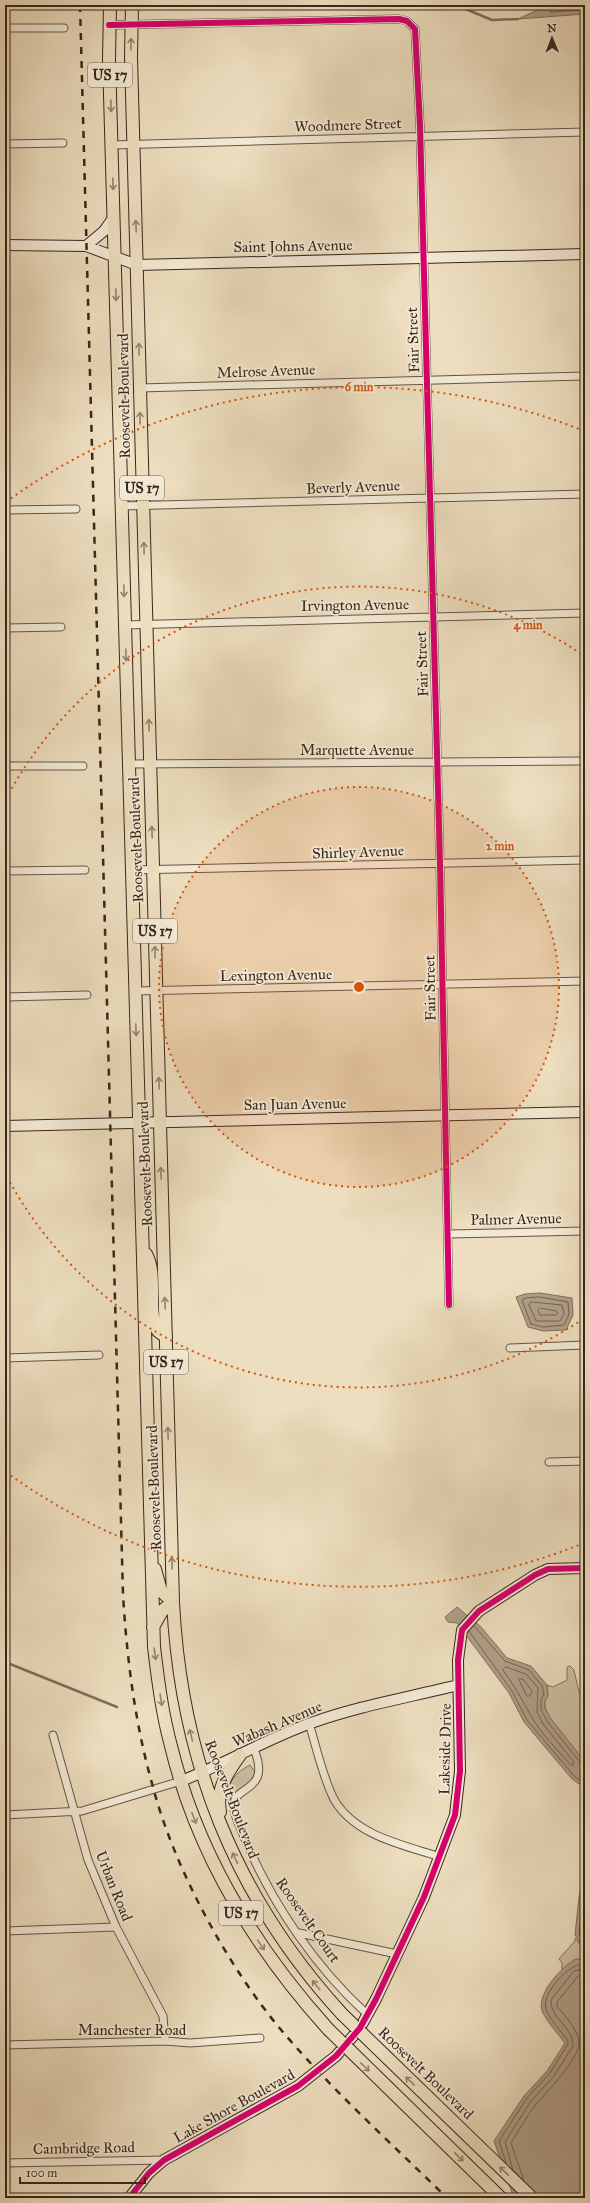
<svg xmlns="http://www.w3.org/2000/svg" width="590" height="2203" font-family="'IM FELL Great Primer',serif">
<style>
.green{fill:#cebfa3;stroke:#847260}
.water{fill:#b09f88;stroke:#806f5d}
.lines{fill:none;stroke-linecap:round;stroke-linejoin:round}
.shore{stroke:#746252;stroke-width:1}
.stream{stroke:#806f5d;stroke-width:2.5}
.street-casing{stroke:#665446;stroke-width:9}
.secondary-casing{stroke:#39261d;stroke-width:12}
.highway-casing{stroke:#39261d;stroke-width:14}
.street{stroke:#f3ead5;stroke-width:7}
.secondary{stroke:#f3ead5;stroke-width:10}
.highway{stroke:#eddebf;stroke-width:12}
.rail{stroke:#39261d;stroke-width:2.5;stroke-dasharray:7 7;stroke-linecap:butt}
.highway-bridge-casing{stroke:#39261d;stroke-width:14;stroke-linecap:butt}
.highway-bridge{stroke:#eddebf;stroke-width:12}
.cycleway-casing{stroke:#f3ead5;stroke-width:8}
.cycleway{stroke:#d6006c;stroke-width:6}
.oneway{stroke:#93826e}
.ring{fill:none;stroke:#d6540e;stroke-width:2;stroke-dasharray:2 4}
.labels{text-anchor:middle;dominant-baseline:central;stroke-width:3.5;stroke-linejoin:round;paint-order:stroke}
.shield{fill:#f3ead5;stroke:#716154;stroke-width:1}
.shield-label{font-size:14px;font-weight:bold;fill:#39261d}
.street-label{font-size:15px;fill:#39261d;stroke:#f3ead5}
.centre{fill:#d6540e;stroke:#f3ead5;stroke-width:2}
.ring-label{font-size:12px;text-anchor:middle;font-weight:bold;fill:#d6540e;stroke:#f3ead5;stroke-width:3.5;stroke-linejoin:round;paint-order:stroke}
</style>
<rect width="100%" height="100%" fill="#eddebf"/>
<filter id="stains"><feTurbulence type="fractalNoise" baseFrequency=".005" numOctaves="4"/><feColorMatrix values="0 0 0 0 .2 0 0 0 0 .09 0 0 0 0 .02 0 0 0 .5 -.17"/></filter>
<radialGradient id="worn" r=".72"><stop offset=".6" stop-color="#630" stop-opacity="0"/><stop offset="1" stop-color="#630" stop-opacity=".3"/></radialGradient>
<!-- green -->
<path class="green" d="M570 1666 574 1670 579 1692 585 1701V1762C577 1751 546 1718 545 1707 544 1702 546 1699 548 1695L547 1685 553 1687 567 1680V1667Z
M250 1765 255 1772C251 1786 237 1788 228 1803L226 1802C228 1783 233 1774 250 1765Z
M575 1938 585 1951V1960C576 1957 568 1964 562 1970V1963L559 1959 575 1941Z"/>
<!-- water -->
<path class="water" d="M548 5H585V14L518 19Z
M540 1293 572 1298 573 1315 566 1330 543 1331 528 1327 516 1297 525 1294Z
M457 1607 481 1627 507 1658 531 1666 547 1685 548 1696 545 1701V1708L551 1719 585 1762V1788L572 1779 524 1722 509 1693 457 1623 448 1622 445 1617Z
M585 1870V1951L575 1935 579 1897Z
M576 1959 585 1960V2198H514L494 2141 524 2096 547 2071 565 2043C558 2034 548 2023 543 2013 534 1996 562 1966 576 1959Z"/>
<g class="lines">
<!-- shore -->
<path class="shore" d="M549 5 550 12 585 10
M540 1297 568 1302 569 1314 564 1325 543 1327 531 1324 522 1300 526 1298Z
M531 1302 562 1305 564 1314 560 1321H536L529 1305Z
M540 1308 556 1311 558 1313 556 1315H540L538 1310Z
M474 1626 505 1661 529 1670 542 1686 544 1694 541 1700V1710L547 1721 580 1762 585 1764
M469 1631 512 1691 527 1720 575 1777 585 1784
M506 1667 526 1674 538 1688 537 1712 543 1724 574 1762 573 1765H571C558 1751 540 1732 531 1716 522 1700 514 1685 503 1670Z
M519 1679H523L532 1691 530 1696H527Z
M585 1888 579 1935 585 1944
M506 2163 499 2141 527 2098 550 2073 568 2044V2041C561 2031 550 2020 546 2009 541 1994 569 1962 585 1964
M513 2170 505 2142 531 2101 554 2076 573 2046C574 2028 550 2018 551 2000L574 1971 585 1969
M524 2181 511 2143C519 2130 527 2116 536 2104 547 2092 580 2058 579 2042 579 2031 564 2015 557 2006V2002L578 1976 585 1975"/>
<!-- stream -->
<path class="stream" d="M456 5 492 20 518 19
M5 1662 117 1707"/>
<defs>
<path id="street" d="M109 25 399 19 407 21 415 29 420 126 440 863 449 1305
M5 28H64
M5 144 63 143
M112 145 585 132
M140 388 585 376
M122 506 585 494
M5 510 76 509
M125 625 585 613
M5 628 61 627
M129 764 585 761
M5 766H83
M131 870 585 860
M5 871 85 870
M135 991 585 981
M5 997 87 995
M448 1234 585 1231
M510 1348 585 1345
M5 1358 99 1355
M549 1462 585 1461
M309 1723C316 1746 324 1782 335 1801 356 1836 404 1845 440 1857
M53 1735 88 1860 116 1927 163 2016 165 2041
M254 1749C273 1796 229 1783 234 1810 236 1821 243 1833 247 1844 274 1906 316 1968 367 2014
M5 1815 82 1811 181 1781
M5 1931 116 1927
M299 1933 397 1954
M5 2045 165 2041 190 2043 260 2038
M5 2163 164 2160"/>
<path id="secondary" d="M5 245 86 246 137 265 585 254
M86 246 104 231 114 217
M5 1126 585 1112
M181 1781C225 1764 266 1739 311 1723 358 1706 410 1697 458 1685
M129 2198 149 2173 164 2160 298 2086 336 2056 360 2028 376 1999 424 1897 455 1815 460 1771 458 1660 462 1630 479 1611 535 1575 548 1569 585 1568"/>
<path id="highway" d="M110 5 109 59 154 1647C158 1680 162 1713 171 1746 197 1853 255 1948 328 2029
M132 5 131 57 173 1602C181 1760 234 1896 342 2014
M146 1254C158 1274 146 1315 158 1331 160 1333 163 1335 166 1336
M155 1569 161 1591 173 1602
M153 1627 162 1611 173 1602
M220 1812C216 1789 227 1773 240 1755"/>
</defs>
<!-- street casing -->
<use href="#street" class="street-casing"/>
<!-- secondary casing -->
<use href="#secondary" class="secondary-casing"/>
<!-- highway casing -->
<use href="#highway" class="highway-casing"/>
<!-- street -->
<use href="#street" class="street"/>
<!-- secondary -->
<use href="#secondary" class="secondary"/>
<!-- highway -->
<use href="#highway" class="highway"/>
<!-- rail -->
<path class="rail" d="M80 5 123 1595C127 1660 135 1724 153 1787 174 1868 228 1967 282 2031 333 2091 391 2143 447 2198"/>
<defs>
<path id="highway-bridge" d="M342 2014 532 2198
M328 2029 501 2198"/>
</defs>
<!-- highway-bridge casing -->
<use href="#highway-bridge" class="highway-bridge-casing"/>
<!-- highway-bridge -->
<use href="#highway-bridge" class="highway-bridge"/>
<defs>
<path id="cycleway" d="M109 25 399 19 407 21 415 29 420 126 440 863 449 1305
M129 2198 149 2173 164 2160 298 2086 336 2056 360 2028 376 1999 424 1897 455 1815 460 1771 458 1660 462 1630 479 1611 535 1575 548 1569 585 1568"/>
</defs>
<!-- cycleway casing -->
<use href="#cycleway" class="cycleway-casing"/>
<!-- cycleway -->
<use href="#cycleway" class="cycleway"/>
</g>
<!-- one-way arrows -->
<defs><path id="oneway-shaft" d="M-6 0H5M1.5-3L5.5 0L1.5 3" fill="none" stroke-width="1.6" stroke-linecap="round" stroke-linejoin="round"/></defs>
<g class="oneway">
<use href="#oneway-shaft" transform="translate(131 44) rotate(-89)"/>
<use href="#oneway-shaft" transform="translate(111 106) rotate(88)"/>
<use href="#oneway-shaft" transform="translate(113 184) rotate(88)"/>
<use href="#oneway-shaft" transform="translate(136 226) rotate(-92)"/>
<use href="#oneway-shaft" transform="translate(116 295) rotate(88)"/>
<use href="#oneway-shaft" transform="translate(139 349) rotate(-91)"/>
<use href="#oneway-shaft" transform="translate(140 418) rotate(-91)"/>
<use href="#oneway-shaft" transform="translate(144 548) rotate(-91)"/>
<use href="#oneway-shaft" transform="translate(124 591) rotate(88)"/>
<use href="#oneway-shaft" transform="translate(126 655) rotate(88)"/>
<use href="#oneway-shaft" transform="translate(149 725) rotate(-92)"/>
<use href="#oneway-shaft" transform="translate(152 832) rotate(-92)"/>
<use href="#oneway-shaft" transform="translate(155 952) rotate(-91)"/>
<use href="#oneway-shaft" transform="translate(136 1030) rotate(88)"/>
<use href="#oneway-shaft" transform="translate(159 1083) rotate(-92)"/>
<use href="#oneway-shaft" transform="translate(161 1173) rotate(-92)"/>
<use href="#oneway-shaft" transform="translate(165 1303) rotate(-92)"/>
<use href="#oneway-shaft" transform="translate(168 1433) rotate(-92)"/>
<use href="#oneway-shaft" transform="translate(172 1563) rotate(-92)"/>
<use href="#oneway-shaft" transform="translate(155 1654) rotate(82)"/>
<use href="#oneway-shaft" transform="translate(161 1700) rotate(81)"/>
<use href="#oneway-shaft" transform="translate(191 1735) rotate(-104)"/>
<use href="#oneway-shaft" transform="translate(194 1818) rotate(69)"/>
<use href="#oneway-shaft" transform="translate(235 1858) rotate(-116)"/>
<use href="#oneway-shaft" transform="translate(261 1945) rotate(55)"/>
<use href="#oneway-shaft" transform="translate(316 1985) rotate(-129)"/>
<use href="#oneway-shaft" transform="translate(365 2067) rotate(44)"/>
<use href="#oneway-shaft" transform="translate(410 2081) rotate(-136)"/>
<use href="#oneway-shaft" transform="translate(459 2157) rotate(44)"/>
<use href="#oneway-shaft" transform="translate(504 2171) rotate(-136)"/>
</g>
<!-- distance rings -->
<circle cx="359" cy="987" r="200" fill="#d6540e" fill-opacity=".12"/>
<g class="ring">
<circle cx="359" cy="987" r="200"/>
<path d="M583 1319A400 400 0 0 1 6 1175M6 799A400 400 0 0 1 583 655"/>
<path d="M584 1543A600 600 0 0 1 6 1472M6 502A600 600 0 0 1 584 431"/>
</g>
<g class="labels">
<!-- shield labels -->
<g class="shield">
<rect x="88" y="63" width="44" height="24" rx="3"/>
<rect x="120" y="476" width="44" height="24" rx="3"/>
<rect x="133" y="919" width="44" height="24" rx="3"/>
<rect x="144" y="1350" width="44" height="24" rx="3"/>
<rect x="219" y="1901" width="44" height="24" rx="3"/>
</g>
<g class="shield-label">
<text x="110" y="75">US 17</text>
<text x="142" y="488">US 17</text>
<text x="155" y="931">US 17</text>
<text x="166" y="1362">US 17</text>
<text x="241" y="1913">US 17</text>
</g>
<!-- street labels -->
<g class="street-label">
<text transform="translate(348 125) rotate(-2)">Woodmere Street</text>
<text transform="translate(293 246) rotate(-1)">Saint Johns Avenue</text>
<text transform="translate(413 340) rotate(-92)">Fair Street</text>
<text transform="translate(266 371) rotate(-2)">Melrose Avenue</text>
<text transform="translate(124 396) rotate(-91)">Roosevelt Boulevard</text>
<text transform="translate(353 487) rotate(-2)">Beverly Avenue</text>
<text transform="translate(355 605) rotate(-1)">Irvington Avenue</text>
<text transform="translate(422 664) rotate(-92)">Fair Street</text>
<text x="357" y="750">Marquette Avenue</text>
<text transform="translate(136 840) rotate(-92)">Roosevelt Boulevard</text>
<text transform="translate(358 852) rotate(-2)">Shirley Avenue</text>
<text transform="translate(276 975) rotate(-1)">Lexington Avenue</text>
<text transform="translate(430 988) rotate(-91)">Fair Street</text>
<text transform="translate(295 1104) rotate(-1)">San Juan Avenue</text>
<text transform="translate(145 1164) rotate(-92)">Roosevelt Boulevard</text>
<text transform="translate(516 1219) rotate(-1)">Palmer Avenue</text>
<text transform="translate(154 1488) rotate(-92)">Roosevelt Boulevard</text>
<text transform="translate(277 1724) rotate(-23)">Wabash Avenue</text>
<text transform="translate(445 1749) rotate(-89)">Lakeside Drive</text>
<text transform="translate(232 1799) rotate(69)">Roosevelt Boulevard</text>
<text transform="translate(114 1886) rotate(68)">Urban Road</text>
<text transform="translate(308 1920) rotate(55)">Roosevelt Court</text>
<text x="132" y="2030">Manchester Road</text>
<text transform="translate(426 2073) rotate(44)">Roosevelt Boulevard</text>
<text transform="translate(234 2106) rotate(-29)">Lake Shore Boulevard</text>
<text transform="translate(84 2148) rotate(-1)">Cambridge Road</text>
</g>
</g>
<circle cx="359" cy="987" r="6" class="centre"/>
<g class="ring-label">
<text x="359" y="391">6 min</text>
<text x="528" y="629">4 min</text>
<text x="500" y="850">2 min</text>
</g>
<!-- margin -->
<rect width="590" height="2203" fill="none" stroke="#eddebf" stroke-width="20"/>
<rect x="6" y="6" width="578" height="2191" fill="none" stroke="#39261d" stroke-width="2"/>
<rect x="10" y="10" width="570" height="2183" fill="none" stroke="#39261d"/>
<!-- north arrow -->
<g transform="translate(552 38) rotate(359)" stroke="#f3ead5" stroke-width="3" paint-order="stroke">
<path d="M0-3L7 15L0 10L-7 15Z" fill="#39261d"/>
<text y="-6" font-size="11" font-weight="bold" text-anchor="middle" fill="#39261d">N</text>
</g>
<!-- scale -->
<path d="M20 2177v6h125v-6" fill="none" stroke="#39261d" stroke-width="2"/>
<text x="26" y="2177" font-size="12" fill="#39261d" stroke="#f3ead5" stroke-width="3" paint-order="stroke">100 m</text>
<rect width="100%" height="100%" filter="url(#stains)"/>
<rect width="100%" height="100%" fill="url(#worn)"/>
</svg>
